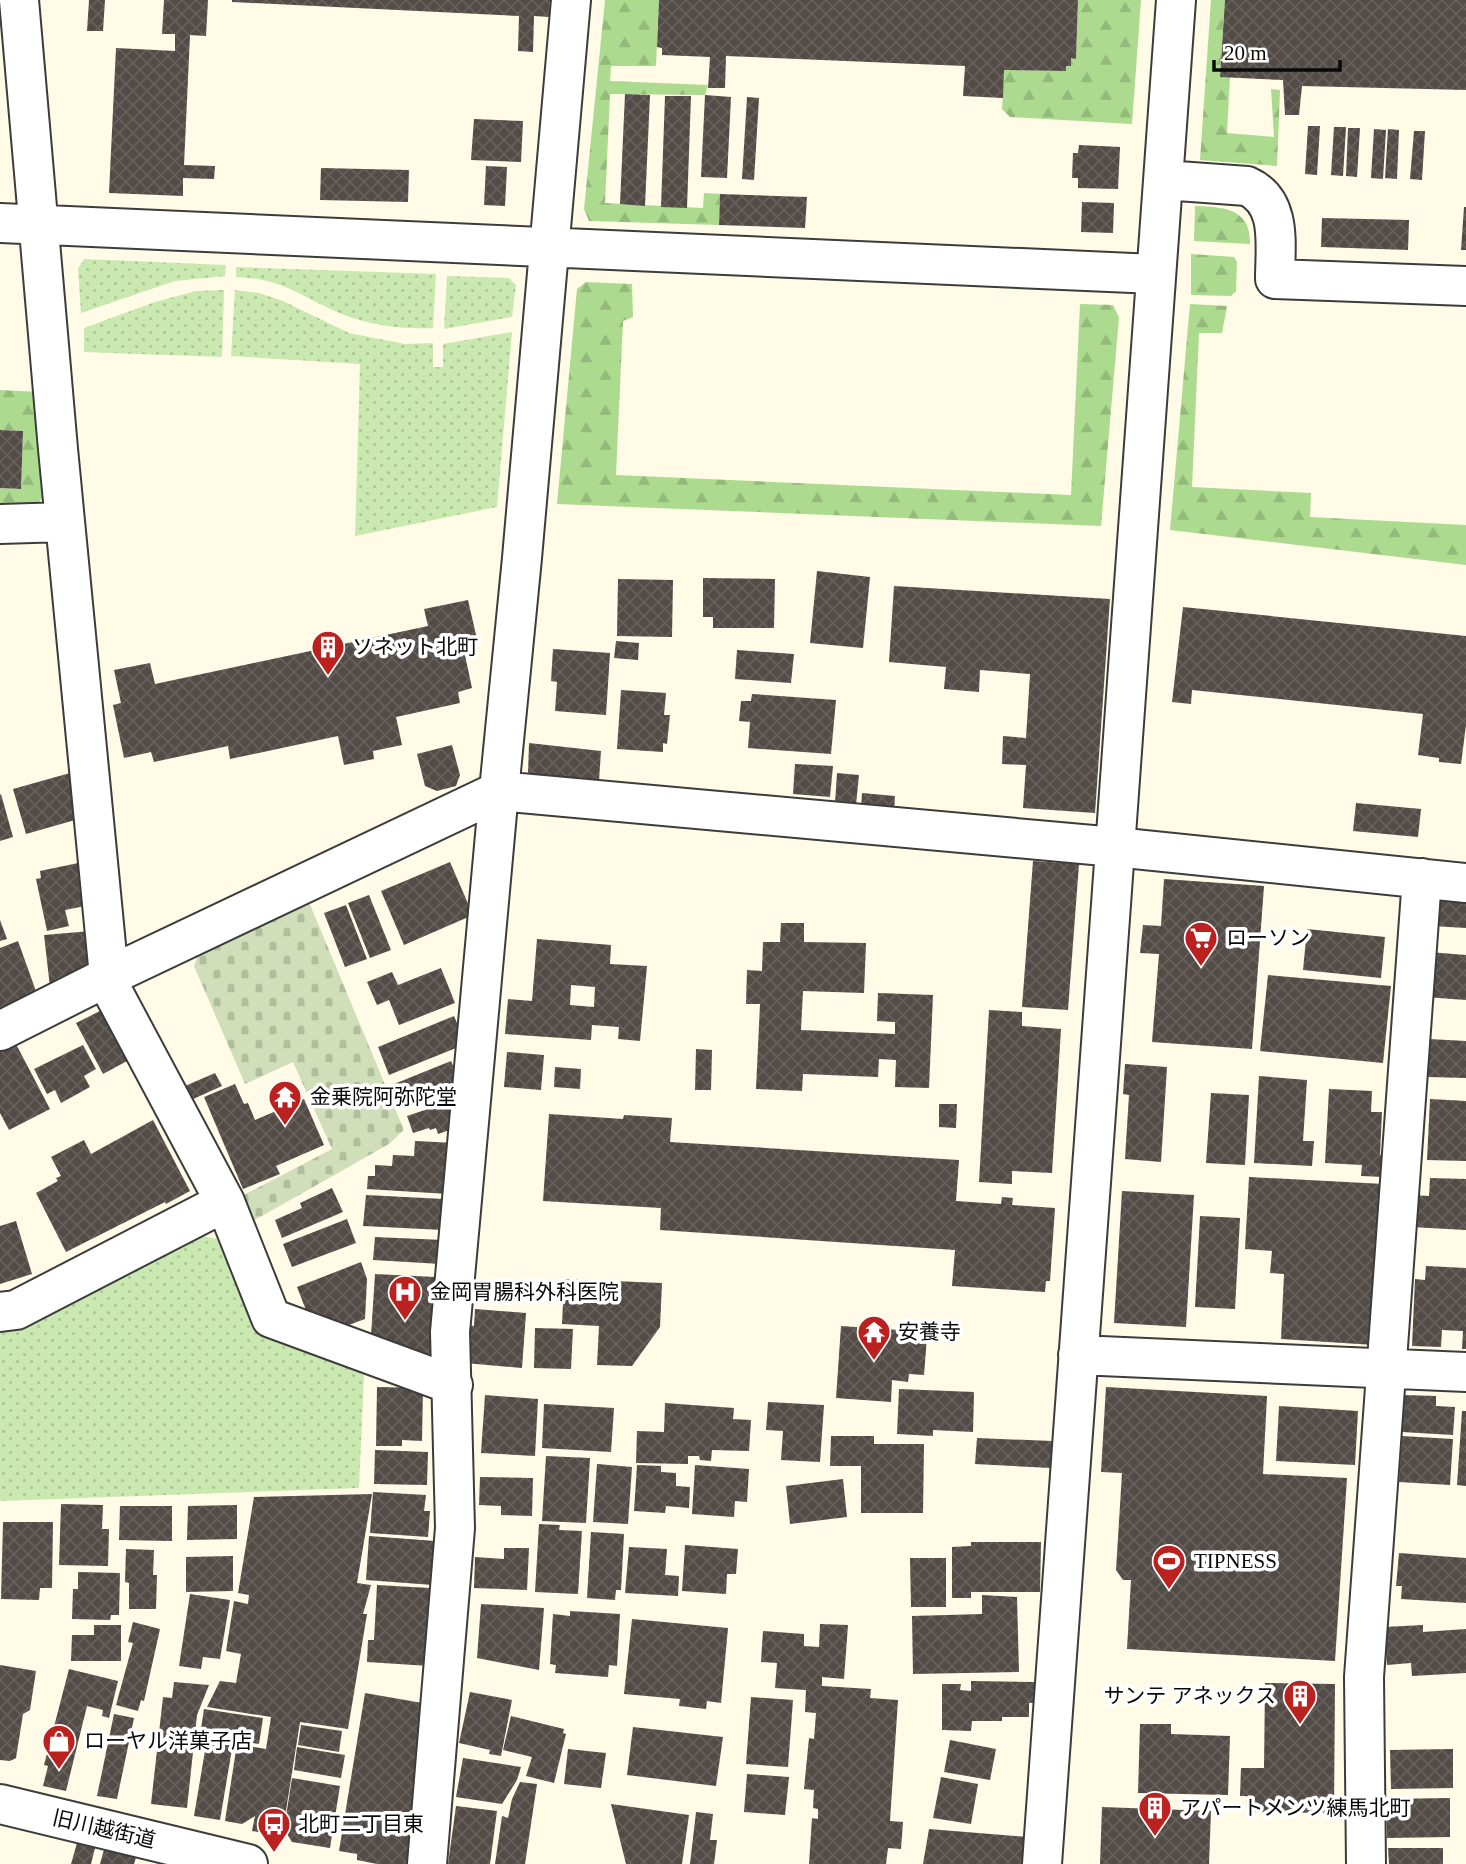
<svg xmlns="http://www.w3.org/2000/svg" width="1466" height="1864" font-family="'Times New Roman','Noto Sans JP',serif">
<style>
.grass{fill:url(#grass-dots)}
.forest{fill:url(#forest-firs)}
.cemetery{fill:url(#cemetery-stones)}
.building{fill:url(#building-cross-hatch);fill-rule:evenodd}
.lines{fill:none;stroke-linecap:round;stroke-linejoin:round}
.minor-casing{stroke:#3c3c3c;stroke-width:42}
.minor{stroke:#fff;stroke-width:38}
.labels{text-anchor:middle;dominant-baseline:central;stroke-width:7;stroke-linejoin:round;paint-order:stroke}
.poi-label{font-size:21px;fill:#090909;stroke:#fff;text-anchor:start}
.street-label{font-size:21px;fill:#090909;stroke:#fff}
</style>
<defs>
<pattern id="grass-dots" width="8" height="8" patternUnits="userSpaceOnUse" patternTransform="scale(1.75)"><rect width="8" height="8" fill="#cae9b0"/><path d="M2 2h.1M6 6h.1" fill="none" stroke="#acc696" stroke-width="1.8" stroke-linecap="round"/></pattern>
<pattern id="forest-firs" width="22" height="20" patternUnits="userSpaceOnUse" patternTransform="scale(1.75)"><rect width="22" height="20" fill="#acda8f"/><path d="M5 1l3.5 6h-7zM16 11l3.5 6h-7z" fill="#93ba7a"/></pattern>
<pattern id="cemetery-stones" width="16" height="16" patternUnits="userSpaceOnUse" patternTransform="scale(1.75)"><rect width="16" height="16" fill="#d0dfb9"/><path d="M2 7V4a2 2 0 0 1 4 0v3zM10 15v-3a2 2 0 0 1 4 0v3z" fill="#b1be9e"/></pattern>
<pattern id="building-cross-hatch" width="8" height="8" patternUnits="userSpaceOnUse" patternTransform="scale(1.75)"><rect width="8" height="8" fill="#524b46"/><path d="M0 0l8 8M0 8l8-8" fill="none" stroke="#66605c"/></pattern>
</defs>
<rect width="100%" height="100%" fill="#fffbe6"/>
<!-- grass -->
<path class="grass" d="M84 259 226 265 225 276 175 281 81 313 78 268Z
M236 267 436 274 433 328C401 329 372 326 342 314 300 297 286 279 236 277Z
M447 276 509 278 516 285 512 317 444 329Z
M224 290 222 357 84 352V328L155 302 196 291Z
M235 290 259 293 283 301 349 333 405 344 433 343V367H443V344L512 332 497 507 355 536 360 364 231 356Z
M203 1236 222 1240 255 1323 364 1375 359 1488 0 1501V1329L21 1326Z"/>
<!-- forest -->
<path class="forest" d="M605 0H659L656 66H611L610 81 708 85 705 95 610 94 605 203 703 208 704 193 720 194 719 225 589 221 584 209Z
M1078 0H1141L1132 124 1010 117 1002 109 1004 70 1066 71V66H1071V58H1076Z
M1211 0H1225L1220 76 1230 77 1227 133 1274 137 1271 89 1280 90 1277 166 1200 160Z
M1195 206C1223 207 1251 208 1250 244L1194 241Z
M1191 254 1234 257 1237 262 1236 291 1231 296 1191 295Z
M586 282 632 284 633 317 623 321 616 475 1071 495 1080 304 1113 305 1119 317 1101 526 557 504 577 289Z
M1190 304 1227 306 1222 333H1199L1192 487 1311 493 1310 517 1466 525V565L1170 530Z
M0 390 40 392 48 493 28 512 0 511V488L21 489 23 431 0 430Z"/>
<!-- cemetery -->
<path class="cemetery" d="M309 902 404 1130 389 1144 248 1224 236 1199 332 1149 293 1062 245 1084 194 966 198 955Z"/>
<!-- building -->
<path class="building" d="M89 0H105L103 31H87Z
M164 0H208L206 36 190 35 184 165 215 166 214 179 183 178V196L109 193 116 48 175 51V34H162Z
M232 0H550L549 17 534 16 533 52 518 51 519 16 232 2Z
M659 0H1078L1076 59 1071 58V66H1066V71L1004 70 1003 98 963 96 965 66 726 56 725 88H708L710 57 662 55V48L657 47Z
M1225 0H1466V90L1302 86 1299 115H1285L1283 80 1220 77Z
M625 94 650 95 645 206 620 204Z
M705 95 731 97 727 178 701 177Z
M665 96H691L687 208 661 207Z
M747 97 759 98 754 180 742 179Z
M474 119 523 121 521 162 471 160Z
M1308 126H1320L1317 175 1305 174Z
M1334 127H1346L1343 176 1331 175Z
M1348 128H1360L1357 177 1346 176Z
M1374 129 1386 130 1383 179 1371 178Z
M1388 129 1399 130 1397 179 1385 178Z
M1414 131H1425L1422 180 1410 179Z
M1079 145 1120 147 1118 189 1078 188V178H1072L1073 153H1078Z
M486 166 507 167 505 206 484 205Z
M321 168 409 170 408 202 320 200Z
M720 194 807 197 805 228 719 225Z
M1082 202 1114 203 1113 233 1081 232Z
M1464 207H1466V250H1461Z
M1322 218 1409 220 1408 250 1321 247Z
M0 430 23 431 21 489 0 488Z
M817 571 870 577 863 648 810 643Z
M703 578 775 579 774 628H713V617H703Z
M618 579 673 580 672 637 617 636Z
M894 586 1110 599 1095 813 1023 808 1026 765 1002 764 1003 736 1026 738 1030 674 980 670 979 692 944 689 946 667 889 662Z
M468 600 477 639 462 641 472 688 458 692 460 703 396 717 402 745 373 751 374 759 344 765 338 736 230 759 228 746 154 762 151 752 124 758 113 705 121 703 114 670 150 663 155 684 428 626 424 609Z
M1183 607 1466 636V725L1461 764 1439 762V758L1418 755 1423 714 1192 690 1191 704 1172 702Z
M616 641 639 643 638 660 614 658Z
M553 649 610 653 606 715 555 711 557 682 551 681Z
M737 650 794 654 791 683 735 679Z
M621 690 666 693 664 715H670L667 744 663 743V752L617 749Z
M752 694 836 700 831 754 748 748 750 722 739 721 741 701H751Z
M529 743 601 751 599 781 528 774Z
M452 745 460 775 456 786 437 791 425 786 417 754Z
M795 764 833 766 830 797 793 794Z
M70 773 82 818 26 834 13 789Z
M837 773 859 775 856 805 835 803Z
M862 793 895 796 894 812 861 810Z
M1 794 13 837 0 841V795Z
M1356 803 1421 809 1418 837 1353 831Z
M1033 861 1079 864 1068 1010 1022 1007Z
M83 862 95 904 65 910 69 926 47 931 36 879 41 878 40 871Z
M450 862 473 915 404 945 381 891Z
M1164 879 1264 886 1252 1049 1152 1042 1159 954 1140 953 1143 925 1161 926Z
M1435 891 1466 893V928L1432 926Z
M369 895 391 950 370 958 348 903Z
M346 905 367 959 345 967 324 913Z
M0 920 7 939 0 941Z
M781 923H804V942L866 943 864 993 803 991 801 1030 895 1034V1022L877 1021 878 993 933 995 929 1088 895 1087 896 1060 879 1059 878 1077 803 1074 802 1091 756 1089 760 1004H746L747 970 762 971 763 942H780Z
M1307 929 1385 937 1381 978 1303 970Z
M91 931 93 963 51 996 44 935Z
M537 939 611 945 610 964 647 966 640 1041 618 1039 619 1027 592 1025 591 1040 505 1034 508 999 532 1001ZM571 985 595 987 594 1007 570 1005Z
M18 941 37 994 0 1008V948Z
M1429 952 1466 955V1000L1425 997Z
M441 968 455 1003 399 1025 389 1000 377 1005 367 982 392 972 398 985Z
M1268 975 1391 986 1383 1063 1260 1051Z
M114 1004 140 1054 103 1074 76 1023Z
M989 1010 1022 1012V1026L1061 1029 1052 1173 1012 1171V1184L979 1182Z
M454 1016 466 1044 389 1075 378 1047Z
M1429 1039 1466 1041V1078L1428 1077Z
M16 1044 50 1109 9 1130 0 1113V1052Z
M83 1045 96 1069 84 1076 90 1087 61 1103 55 1090 47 1094 34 1069Z
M696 1049 712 1050 711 1090H695Z
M507 1052 544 1055 541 1090 504 1087Z
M451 1061 460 1083 403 1106 394 1084Z
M1125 1064 1167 1067 1161 1162 1125 1159 1129 1095 1123 1094Z
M555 1067 581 1069 580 1089 554 1087Z
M215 1073 222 1086 191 1100 185 1086Z
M1259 1076 1307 1080 1303 1141H1314L1312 1166 1254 1163Z
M235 1084 244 1104 248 1103 255 1120 304 1099 324 1145 276 1166 280 1174 243 1189 204 1097Z
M1329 1089 1372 1091 1371 1112H1382L1380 1155H1386L1384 1177 1361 1176 1362 1165 1325 1163Z
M1211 1093 1249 1095 1245 1165 1206 1163Z
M1430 1099 1466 1101V1161L1427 1160Z
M455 1100 464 1125 438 1134 436 1128 430 1130 429 1128 413 1133 407 1116Z
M939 1104H957L956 1128 939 1127Z
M549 1114 623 1119 624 1115 672 1118 670 1142 959 1160 956 1201 1001 1204 1002 1197 1013 1198 1012 1205 1055 1208 1050 1281H1046L1045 1292 952 1286 955 1250 660 1230 661 1208 543 1201Z
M153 1120 190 1191 166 1204 165 1202 66 1252 36 1193 58 1181 56 1178 61 1176 51 1157 84 1140 91 1154Z
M415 1141 456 1143 448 1194 367 1189 368 1176H375V1165L392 1166 393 1155 414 1156Z
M1249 1177 1384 1184 1374 1345 1281 1339 1284 1274 1270 1273 1272 1251 1245 1249Z
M1430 1178 1466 1179V1230L1411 1227 1413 1195 1429 1196Z
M332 1188 343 1212 282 1238 275 1220 302 1208 300 1203Z
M1122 1191 1194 1195 1186 1327 1114 1323Z
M366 1195 444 1199 443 1230 363 1226Z
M1200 1216 1240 1218 1235 1309 1195 1307Z
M347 1219 356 1243 292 1267 283 1244Z
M16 1221 32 1274 0 1284V1226Z
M375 1237 443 1240 441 1264 373 1260Z
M361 1262 367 1279 365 1319 330 1332 313 1328 297 1287Z
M1426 1266 1466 1268V1349H1462L1463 1331 1442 1330 1441 1347 1412 1346 1415 1279 1425 1280Z
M375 1274 435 1277 429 1367 370 1351Z
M564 1279 662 1283 660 1327 632 1366 597 1365 599 1326 562 1324Z
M475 1309 526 1313 522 1368 465 1363 468 1325 474 1326Z
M841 1326 913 1331 912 1336 927 1337 924 1375 909 1374 908 1382 892 1380 891 1402 836 1398Z
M535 1328 573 1329 571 1369 534 1368Z
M377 1387 423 1388 422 1441 402 1440V1446H376Z
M1106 1387 1267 1396 1263 1474 1347 1478 1335 1661 1127 1649 1131 1580H1123L1116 1570 1122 1473 1101 1472Z
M899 1389 974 1392 973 1432 933 1430V1436L897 1434Z
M485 1395 538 1399 535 1456 481 1453Z
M1404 1395 1436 1396V1406L1455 1407 1453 1435 1402 1432Z
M768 1402 824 1405 820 1462 781 1460 783 1431 766 1430Z
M665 1403 734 1408 733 1419 751 1420 749 1451 712 1450 711 1461 700 1460 699 1456H688V1464L636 1463 637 1431 664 1432Z
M544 1404 614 1408 611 1452 542 1448Z
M1279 1406 1358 1411 1355 1465 1276 1461Z
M1462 1411H1466V1486L1457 1485Z
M831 1436H874V1444H924L923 1513H861V1466H830Z
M1402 1436 1453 1439 1450 1485 1399 1482Z
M977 1438 1052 1441 1051 1468 975 1464Z
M375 1450 428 1452 427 1485 374 1484Z
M546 1456 590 1458 586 1523 542 1521Z
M597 1464 632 1467 628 1524 593 1522Z
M637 1465 661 1466V1472L676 1473V1486L690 1487 689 1508 666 1506 665 1513 634 1511Z
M695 1465 749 1469 747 1502 735 1501 734 1517 692 1514Z
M480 1477 533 1478 532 1516 501 1515V1506L479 1505Z
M843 1479 847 1517 790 1524 786 1486Z
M373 1492 426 1495 424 1511H430L428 1537 370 1533Z
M372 1494 357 1583 371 1585 363 1614H367L348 1729 300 1722 282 1836 252 1831 255 1816 242 1824 225 1821 237 1744 266 1749 271 1717 207 1707 220 1681 236 1683 241 1654 226 1651 234 1601 248 1604 249 1595 238 1593 254 1497Z
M61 1504 103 1505 102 1529H109L108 1566 59 1565Z
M237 1505V1539L187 1540 188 1506Z
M120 1506H172V1541L119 1540Z
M3 1522H53L52 1588H40L39 1600 1 1599Z
M539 1524 560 1525 559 1530 582 1531 578 1594 535 1592Z
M591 1532 624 1534 621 1590H616L615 1600 587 1598Z
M369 1536 435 1541 433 1585 366 1580Z
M971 1542H1041L1040 1592H971V1598H952V1547L971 1546Z
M685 1545 738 1549 736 1574H727L726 1594 682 1591Z
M629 1547 667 1549 665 1575 679 1576 678 1596 625 1593Z
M504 1548H529L527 1590 474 1588 475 1557 504 1559Z
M126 1549 154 1550 153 1575H157L156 1609H129V1583L125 1582Z
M1399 1553 1466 1558V1603L1401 1599 1402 1586H1396Z
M233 1556V1591L186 1592V1557Z
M910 1558H946V1607H911Z
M78 1572 120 1573 119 1615H111L110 1620 72 1619 73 1589H78Z
M377 1585 430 1588V1592H433L429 1666 367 1662 368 1640H374Z
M190 1594 230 1600 220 1659 203 1657 201 1669 179 1666Z
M982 1595 1017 1597 1019 1672 913 1674 912 1616 982 1614Z
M481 1604 544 1608 539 1670 477 1658Z
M570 1611 620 1614 617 1666 609 1665 608 1677 555 1673 556 1665 550 1664 553 1614 570 1616Z
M632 1619 728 1628 721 1703 707 1701 706 1709 679 1706 680 1699 624 1694Z
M133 1622 160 1629 144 1701 141 1700 138 1711 116 1705 133 1643 128 1642Z
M820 1624 848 1625 844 1679 822 1677V1686L871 1689 870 1698 898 1700 890 1821 903 1822 901 1849 888 1848 886 1864H809L812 1818 818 1819V1809L813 1808 814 1790 804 1789 809 1738 814 1739 816 1713 805 1712 806 1690 775 1688 777 1663 761 1662 763 1631 804 1634V1646L819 1647Z
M94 1625H121V1661H71L72 1635H94Z
M1423 1625V1632L1466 1629V1673L1412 1676 1411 1663 1387 1665 1384 1627Z
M0 1665 36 1671 30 1710 23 1714 16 1758 10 1761 0 1760Z
M69 1669 118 1681 109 1718 102 1716 103 1710 87 1706 66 1791 43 1786 48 1766 44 1765Z
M971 1681 1034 1682V1703H1029V1717H1002V1721H972L971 1731 942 1730V1684H961L960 1690 971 1691Z
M174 1682 209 1685 197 1715 187 1808 151 1804 163 1697 172 1698Z
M1265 1683 1335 1684 1334 1813 1246 1812V1796H1240L1241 1768H1264Z
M470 1692 512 1700 501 1756 489 1754 490 1750 459 1743Z
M365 1693 428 1704 412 1797 419 1808 410 1861 406 1864H377L357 1860V1854L339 1851Z
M751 1697 793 1700 788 1767 746 1764Z
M204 1709 263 1718 259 1744 200 1735Z
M114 1714 134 1718 117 1799 97 1796Z
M511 1716 564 1729 563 1733 566 1734 554 1783 526 1776 532 1757 503 1750Z
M1140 1724H1171V1734L1230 1736 1228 1795 1138 1793Z
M301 1725 342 1731 339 1752 298 1745Z
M633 1727 723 1737 716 1786 627 1775Z
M207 1739 233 1743 220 1820 194 1816Z
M950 1740 996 1749 990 1780 944 1772Z
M297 1747 345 1755 341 1778 294 1770Z
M568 1749 606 1753 601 1788 564 1784Z
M1453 1749V1788L1391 1789 1390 1750Z
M463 1758 521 1767 517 1780 502 1804 456 1797Z
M747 1774 789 1777 785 1815 744 1812Z
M941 1777 978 1784 971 1824 933 1818Z
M292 1778 340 1786 330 1848 292 1842 284 1829Z
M520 1782 537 1784 525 1864H495L502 1816 508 1818 512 1799Z
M1450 1798V1837L1387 1838 1386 1799Z
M611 1804 689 1815 682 1864H626Z
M456 1806 497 1811 490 1864H448Z
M1102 1807 1211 1811 1209 1864H1100Z
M696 1812 713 1814 710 1840H717L714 1864H690Z
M929 1829 1027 1837 1025 1864H923Z
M79 1836 97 1840 91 1864H71Z
M106 1842 138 1851 134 1864H100Z
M1388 1848H1443V1864H1389Z"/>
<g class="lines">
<defs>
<path id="minor" d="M19 0 58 449 109 976 114 994 225 1202 271 1318 453 1385
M1164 180 1247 186C1283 202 1275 246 1275 279L1466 286
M0 223 1155 274
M0 524 65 522
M0 1031 109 976 499 791 1115 847 1466 883
M0 1312 16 1310 225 1202
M1078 1355 1466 1372
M0 1804 248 1864
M427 1864 455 1528 450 1332 499 791 522 558 571 0
M1042 1864 1176 0
M1366 1864 1364 1677 1422 878"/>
</defs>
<!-- minor casing -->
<use href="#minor" class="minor-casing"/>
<!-- minor -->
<use href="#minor" class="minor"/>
</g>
<!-- icons -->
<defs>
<symbol id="building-pin" viewBox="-11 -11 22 30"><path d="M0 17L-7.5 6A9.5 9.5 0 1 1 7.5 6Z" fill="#bb211f" stroke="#fff"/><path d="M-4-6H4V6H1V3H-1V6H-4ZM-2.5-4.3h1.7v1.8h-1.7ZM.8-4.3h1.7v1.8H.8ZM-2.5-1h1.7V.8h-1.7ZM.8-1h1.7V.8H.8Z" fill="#fff"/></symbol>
<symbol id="supermarket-pin" viewBox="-11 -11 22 30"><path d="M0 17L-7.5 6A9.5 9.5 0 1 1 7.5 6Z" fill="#bb211f" stroke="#fff"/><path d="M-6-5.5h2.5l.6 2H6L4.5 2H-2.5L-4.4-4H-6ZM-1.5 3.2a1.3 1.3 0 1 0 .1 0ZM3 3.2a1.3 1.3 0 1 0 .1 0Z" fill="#fff"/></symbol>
<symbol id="temple-pin" viewBox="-11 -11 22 30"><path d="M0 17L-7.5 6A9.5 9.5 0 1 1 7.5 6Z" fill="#bb211f" stroke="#fff"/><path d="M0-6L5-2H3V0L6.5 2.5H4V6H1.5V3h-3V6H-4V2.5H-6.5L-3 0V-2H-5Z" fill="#fff"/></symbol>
<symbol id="hospital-pin" viewBox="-11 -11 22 30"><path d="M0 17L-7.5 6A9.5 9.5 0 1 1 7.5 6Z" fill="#bb211f" stroke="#fff"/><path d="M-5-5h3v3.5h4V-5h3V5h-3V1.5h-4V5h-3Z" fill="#fff"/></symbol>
<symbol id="stadium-pin" viewBox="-11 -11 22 30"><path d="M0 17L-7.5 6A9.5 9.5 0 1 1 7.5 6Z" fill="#bb211f" stroke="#fff"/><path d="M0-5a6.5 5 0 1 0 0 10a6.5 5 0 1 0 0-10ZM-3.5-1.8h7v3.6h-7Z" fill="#fff"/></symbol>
<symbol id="shop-pin" viewBox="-11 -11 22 30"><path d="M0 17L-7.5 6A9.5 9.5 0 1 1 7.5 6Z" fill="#bb211f" stroke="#fff"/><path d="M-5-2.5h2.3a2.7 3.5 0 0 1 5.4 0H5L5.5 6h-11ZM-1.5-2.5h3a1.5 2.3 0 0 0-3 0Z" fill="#fff"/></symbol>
<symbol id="bus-pin" viewBox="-11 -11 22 30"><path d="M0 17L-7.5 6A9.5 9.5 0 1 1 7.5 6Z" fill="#bb211f" stroke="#fff"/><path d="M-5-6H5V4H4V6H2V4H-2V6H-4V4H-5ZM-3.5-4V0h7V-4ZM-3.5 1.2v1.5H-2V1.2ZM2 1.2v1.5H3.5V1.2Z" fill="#fff"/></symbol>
</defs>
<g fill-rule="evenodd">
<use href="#building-pin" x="309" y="628" width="38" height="52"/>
<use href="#supermarket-pin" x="1182" y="919" width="38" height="52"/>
<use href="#temple-pin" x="266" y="1078" width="38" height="52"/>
<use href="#hospital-pin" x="386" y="1273" width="38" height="52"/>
<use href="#temple-pin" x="855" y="1313" width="38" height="52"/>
<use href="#stadium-pin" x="1150" y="1542" width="38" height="52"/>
<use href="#building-pin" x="1281" y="1677" width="38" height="52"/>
<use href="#shop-pin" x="40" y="1722" width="38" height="52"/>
<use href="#building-pin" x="1136" y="1789" width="38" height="52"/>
<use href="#bus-pin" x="255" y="1805" width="38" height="52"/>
</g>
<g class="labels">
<!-- poi labels -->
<g class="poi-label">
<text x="352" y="647">ソネット北町</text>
<text x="1226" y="938">ローソン</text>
<text x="310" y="1097">金乗院阿弥陀堂</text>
<text x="430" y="1292">金岡胃腸科外科医院</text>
<text x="898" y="1332">安養寺</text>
<text x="1194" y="1561">TIPNESS</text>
<text x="1276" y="1696" text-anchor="end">サンテ アネックス</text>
<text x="84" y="1741">ローヤル洋菓子店</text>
<text x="1180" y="1808">アパートメンツ練馬北町</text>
<text x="298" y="1824">北町二丁目東</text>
</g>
<!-- street labels -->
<g class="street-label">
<text transform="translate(104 1829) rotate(13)">旧川越街道</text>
</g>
</g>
<!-- scale -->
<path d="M1214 60v10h126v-10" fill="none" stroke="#090909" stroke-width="3.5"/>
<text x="1224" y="60" font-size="21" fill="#090909" stroke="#ffffff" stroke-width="5" paint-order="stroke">20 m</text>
</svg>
